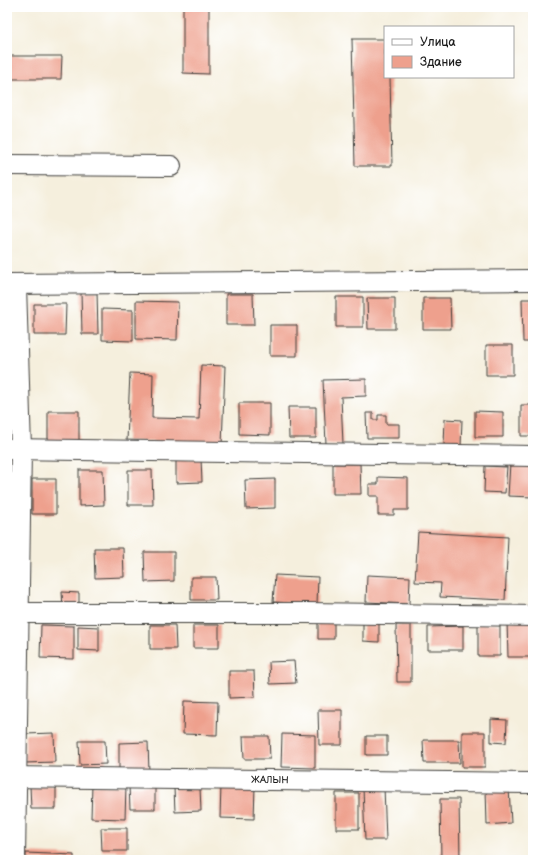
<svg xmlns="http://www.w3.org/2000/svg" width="540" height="867" font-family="'Balsamiq Sans',sans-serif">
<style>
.building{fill:#eea08d}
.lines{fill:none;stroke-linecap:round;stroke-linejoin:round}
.minor-casing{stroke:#3d3c39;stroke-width:22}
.minor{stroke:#fff;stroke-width:20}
.labels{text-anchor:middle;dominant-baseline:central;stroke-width:3.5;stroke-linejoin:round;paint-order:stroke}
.street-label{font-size:10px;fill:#1c1c1c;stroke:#fff}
</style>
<rect width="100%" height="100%" fill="#fff"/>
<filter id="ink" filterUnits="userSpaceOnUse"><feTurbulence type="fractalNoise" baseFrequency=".025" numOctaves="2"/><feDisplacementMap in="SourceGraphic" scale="8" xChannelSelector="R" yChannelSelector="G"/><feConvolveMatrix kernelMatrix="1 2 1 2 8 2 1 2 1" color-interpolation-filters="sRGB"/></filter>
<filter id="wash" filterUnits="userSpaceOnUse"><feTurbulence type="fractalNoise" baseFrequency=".012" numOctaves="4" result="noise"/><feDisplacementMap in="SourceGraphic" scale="16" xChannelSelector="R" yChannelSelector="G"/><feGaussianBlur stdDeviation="0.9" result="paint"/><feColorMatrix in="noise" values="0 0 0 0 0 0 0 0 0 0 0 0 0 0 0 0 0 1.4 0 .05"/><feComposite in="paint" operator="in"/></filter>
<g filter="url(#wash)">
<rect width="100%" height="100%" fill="#f5efdd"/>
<g id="blocks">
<!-- building -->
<path class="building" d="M183 7H209V74L183 73Z
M352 39H385V77H390L392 166H355Z
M7 56H62L61 79H7Z
M81 291H97L98 334H82Z
M226 294H253L254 325H226Z
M336 297H363V327H336Z
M367 298H395V329H368Z
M423 298H450L451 329H423Z
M522 299H533V342H523Z
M136 301 178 302 177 340 136 339Z
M34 304H66L65 335H34Z
M102 309 133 310V341L102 340Z
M270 325H297V356H270Z
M486 345H513V375H486Z
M201 365 225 366 222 445 127 441 130 373 153 374 152 418 199 419Z
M366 379V396L341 397 343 444H326L323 380Z
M239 403H270V435L239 434Z
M521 405H533V436H521Z
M288 407H316V438H289Z
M48 411H79V443L48 442Z
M475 411 503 412V437H475Z
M366 413H373V420H378V415H386V424H399V438H367Z
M445 419 462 420 461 446 444 445Z
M176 459H201L202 482 176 483Z
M510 463 533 465V497L508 496Z
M333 464H360L361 494H333Z
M485 466 507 467 505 493 484 492Z
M79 470H103L104 505 79 506Z
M128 470H152L153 505H128Z
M378 477 408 478V510H394V515H378V496H369V484H378Z
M32 479H56V514H32Z
M275 479V508L246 509 245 480Z
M418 532 508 537 505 600 440 597 441 583 415 582Z
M94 548H123L124 577 95 578Z
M144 552H174V581L145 582Z
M275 575 318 577 317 604 273 602Z
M367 575 410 577 409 604 366 602Z
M191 577H216L217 600H191Z
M62 592 79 593V607L63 608Z
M318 620 334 621V639H318Z
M507 621H531V657H508Z
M363 623H379V642L363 641Z
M478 624H500V656H478Z
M41 625 74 626V659L40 658Z
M150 625H175L176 649H150Z
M193 625H219V648H193Z
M396 625H411V682H397Z
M78 626 99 627V651L78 650Z
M463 626V650H428V627Z
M294 661 296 683 270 684 269 662Z
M229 671H254L255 697 229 698Z
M184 701 218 702 217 735 183 734Z
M318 710H342V745H319Z
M491 719 507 720 506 743 491 742Z
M462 732H485V767H462Z
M54 733 55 762 25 763V734Z
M282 734 315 735V768L281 767Z
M243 736H269L270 759H244Z
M366 736H387V755H366Z
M423 740H459L460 763H424Z
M79 741H105L106 764 80 765Z
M148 742 149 772H119V743Z
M56 785V809H31L30 786Z
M92 785 126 786 125 819 91 818Z
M155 785V809H130L129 786Z
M221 785 255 786 254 819 220 818Z
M384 787 386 840H365L363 788Z
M174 788H200L201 811 175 812Z
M509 788 511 823 487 825 486 789Z
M336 793H359V829H336Z
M440 799H459L460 860H441Z
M531 800H533V827H531Z
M101 828H127V851H102Z
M26 853 74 855V860H26Z"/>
</g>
</g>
<g filter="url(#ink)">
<use href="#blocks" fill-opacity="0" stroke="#3d3c39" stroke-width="1"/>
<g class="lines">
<defs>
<g id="minor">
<path d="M7 165 171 166"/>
<path d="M7 284 533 280"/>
<path d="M7 449 533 456"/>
<path d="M7 613H307L533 616"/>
<path id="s1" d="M7 777 533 783"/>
<path d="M15 860 21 449 16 285"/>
</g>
</defs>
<!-- minor casing -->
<use href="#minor" class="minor-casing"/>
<!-- minor -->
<use href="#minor" class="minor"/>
</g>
</g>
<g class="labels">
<!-- street labels -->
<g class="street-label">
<text stroke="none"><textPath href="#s1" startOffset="263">ЖАЛЫН</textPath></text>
</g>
</g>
<!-- margin -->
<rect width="540" height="867" fill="none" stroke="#fff" stroke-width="24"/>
<!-- legend -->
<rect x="384" y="26" width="130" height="52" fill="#ffffff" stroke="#a4a4a4"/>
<rect x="392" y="39" width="20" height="6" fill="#ffffff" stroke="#a4a4a4"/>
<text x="420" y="46" font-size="12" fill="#1c1c1c">Улица</text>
<rect x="392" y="56" width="20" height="12" fill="#eea08d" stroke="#a4a4a4"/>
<text x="420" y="66" font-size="12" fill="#1c1c1c">Здание</text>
</svg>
